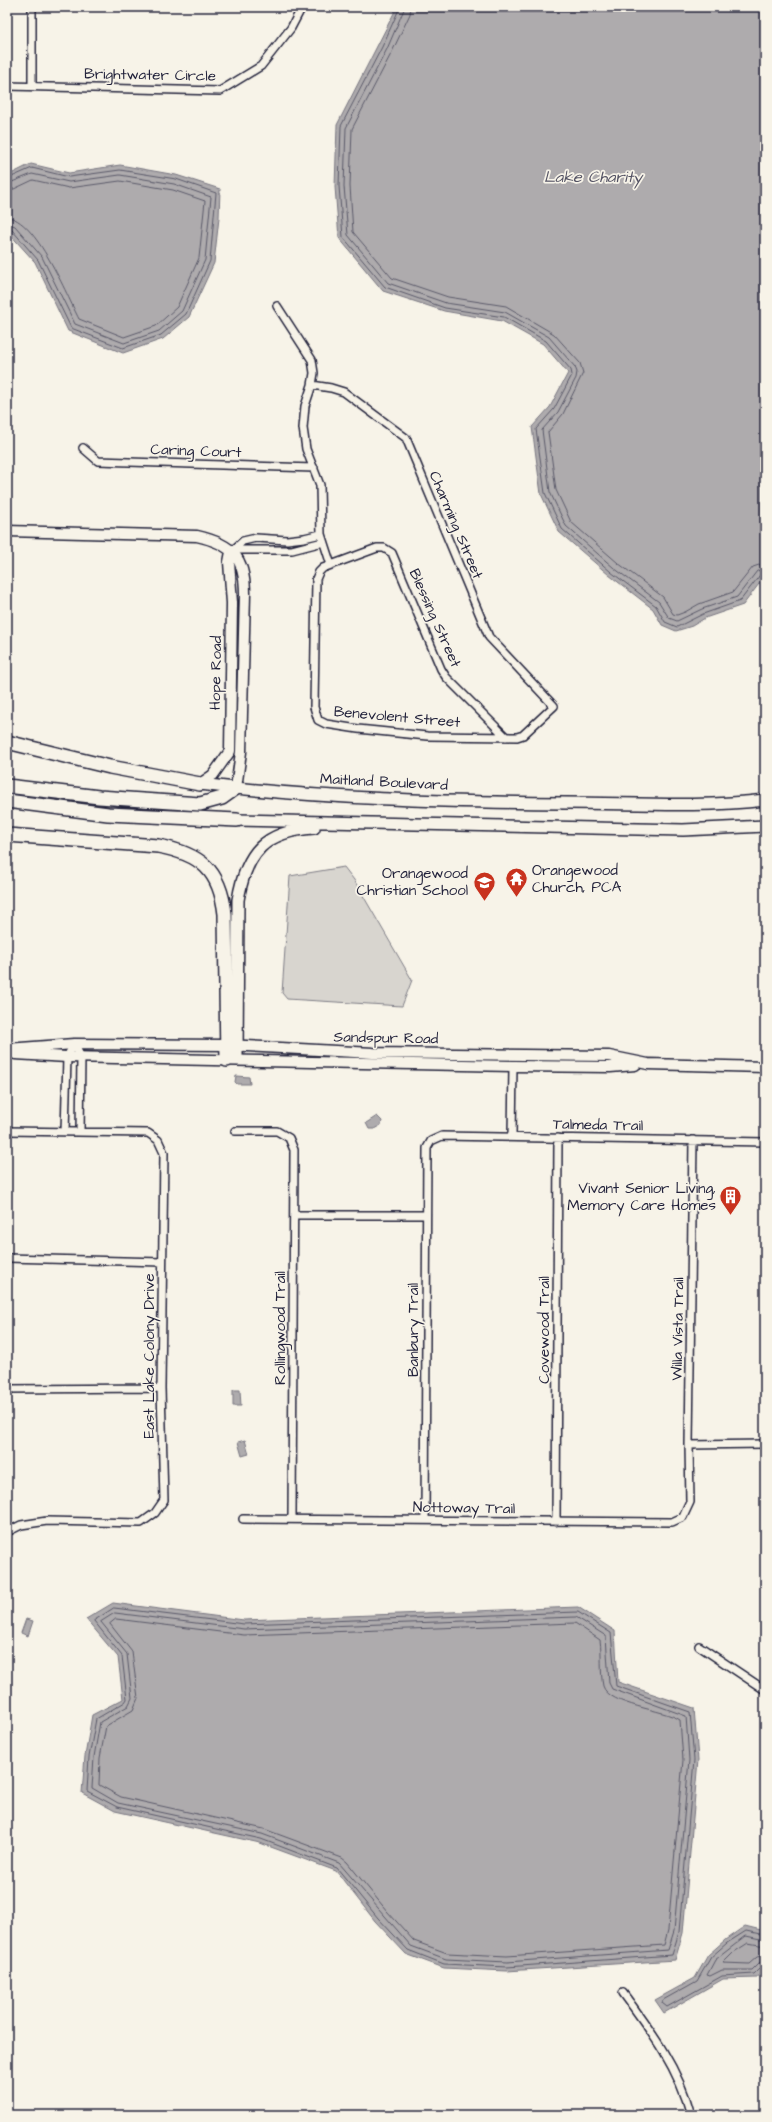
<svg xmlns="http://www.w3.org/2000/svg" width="772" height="2122" font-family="'Architects Daughter',sans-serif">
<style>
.green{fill:#d8d5cf;stroke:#7d7c85}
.water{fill:#aeabad;stroke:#76747f}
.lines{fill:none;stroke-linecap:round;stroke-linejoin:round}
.shore{stroke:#5a5969;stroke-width:1}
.street-casing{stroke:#22223b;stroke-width:10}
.secondary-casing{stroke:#22223b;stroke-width:13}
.primary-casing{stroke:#22223b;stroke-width:14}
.highway-casing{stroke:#22223b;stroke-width:16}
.street{stroke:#f7f3e8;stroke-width:7}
.secondary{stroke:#f7f3e8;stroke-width:10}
.primary{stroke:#f7f3e8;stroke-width:11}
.highway{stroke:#f7f3e8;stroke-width:13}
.labels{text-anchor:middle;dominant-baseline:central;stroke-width:3.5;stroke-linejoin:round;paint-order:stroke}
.street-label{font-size:15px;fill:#22223b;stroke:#f7f3e8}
.poi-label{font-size:15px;fill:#22223b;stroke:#f7f3e8;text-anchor:end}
.water-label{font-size:16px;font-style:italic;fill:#535263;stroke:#f7f3e8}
</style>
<rect width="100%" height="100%" fill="#f7f3e8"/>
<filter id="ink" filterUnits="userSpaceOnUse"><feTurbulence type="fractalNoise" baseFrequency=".025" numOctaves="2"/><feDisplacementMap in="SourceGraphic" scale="8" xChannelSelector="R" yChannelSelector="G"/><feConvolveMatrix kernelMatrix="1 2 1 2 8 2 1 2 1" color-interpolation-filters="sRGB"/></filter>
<g filter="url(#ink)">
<!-- green -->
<path class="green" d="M344 867 354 880 412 980 402 1006 287 999 282 993 290 876Z"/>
<!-- water -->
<path class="water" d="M397 7H765V576L743 605 705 618 692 626 676 631 662 625 653 609 609 575 559 532 541 494 532 427 550 407 568 373 543 344 502 321 444 311 383 291 339 238 335 187 337 125Z
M31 164 69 173 120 165 176 175 220 189 219 218 214 263 189 317 163 339 123 353 68 331 35 262 7 231V176Z
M236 1076 249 1077 250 1084H237L235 1082Z
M377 1116 382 1121 381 1125 374 1129H369L366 1123Z
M233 1390H240L241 1406H233Z
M245 1440 249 1454 242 1456 238 1442Z
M113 1603 244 1620 578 1607 615 1631 618 1682 694 1708 698 1760 683 1933 675 1960 507 1971 444 1968 406 1954 375 1921 336 1871 260 1843 115 1811 82 1793 85 1756 92 1715 123 1699 118 1657 86 1619Z
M26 1619 33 1621 28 1636 21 1633Z
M745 1926 765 1931V1968L757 1978 723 1979 664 2013 655 2000 695 1978 708 1955 725 1940Z"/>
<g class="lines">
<!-- shore -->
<path class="shore" d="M400 7 382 47 341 126 339 186 343 237 385 287 445 308 504 317 546 341 571 370 572 375 554 409 536 429 545 493 562 529 611 572 656 606 665 622 677 627 703 614 740 601 760 575 765 574
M405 7 387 49 346 128 344 186 348 235 388 283 446 303 505 312 549 337 575 367 577 372 576 378 558 412 542 430 550 492 566 526 614 568 659 602 669 618 677 621 702 609 737 597 757 571 765 569
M411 7 410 14 392 52 352 129 350 186 353 232 392 278 448 297 506 306 554 334 580 363 583 373 563 414 548 432 556 490 571 522 618 563 663 597 673 614 677 615 685 612 699 604 733 592 753 567 765 563
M7 179 32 168 69 177 120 170 176 179 216 193 210 261 186 314 161 335 123 348 71 328 38 260 12 230 7 228
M7 184 32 174 69 182 120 175 174 184 211 197 205 260 182 311 159 331 124 343 75 324 42 257 15 226 7 223
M7 190 14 189 33 180 69 188 120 181 173 190 205 201 199 258 177 307 156 326 124 337 79 319C67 296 36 218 7 217
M114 1608 244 1624 578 1612 611 1633 616 1686 690 1712 694 1760 679 1932 672 1955 507 1967 444 1964 408 1950 378 1918 337 1868 261 1839 117 1807 87 1791 89 1757 96 1719 125 1702 127 1699 122 1656 94 1621Z
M115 1613 244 1629 576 1617 606 1636 609 1683 612 1689 686 1716 689 1760 674 1931 668 1950 507 1962 446 1959 411 1946 339 1863 262 1834 118 1803 92 1788 94 1757 100 1722 128 1706 132 1698 127 1654 101 1622Z
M116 1619 244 1635 575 1623 600 1640C602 1654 600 1671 603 1686 609 1706 664 1709 680 1720L683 1760 668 1930 664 1945 507 1956 447 1953 414 1941 387 1911 347 1862 342 1858 264 1829 121 1797 99 1785 100 1758 106 1726 133 1710 138 1698 132 1652 110 1624Z
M765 1935 746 1931 727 1943 711 1957 697 1981 663 2000 662 2003 667 2007 722 1976 754 1974 761 1967 765 1966
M765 1940 746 1936 715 1960 707 1975 710 1976 722 1970H752L759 1963 765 1961
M765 1946 748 1943 734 1952 723 1963 749 1964 757 1957 765 1955"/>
<defs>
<path id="street" d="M32 85V7
M7 86 220 91 261 66 291 28 302 7
M277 306 312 360 314 373 312 385 305 406 303 428 306 449 320 485 321 534 331 565
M312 385 331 388 344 392 406 438 489 637 554 706 523 735 517 737 427 736 358 729 326 724 318 720 314 707 316 579 319 572 323 568 377 548H384L392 553 441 669 446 677 506 737
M83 448 98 461 314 468
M234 550H292L323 542
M231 552 243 541 256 538 287 540 304 538 321 534
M74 1044 81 1057 80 1132
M7 1131 148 1133 158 1140 164 1153 161 1388 164 1500 155 1513 141 1523 47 1521 21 1525 7 1532
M235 1131H277L289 1138 294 1150 292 1519
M65 1132 67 1057 74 1044
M512 1136 513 1066
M294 1215H426
M7 1258 162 1262
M7 1389 161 1388
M689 1445 765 1444
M243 1519 672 1522 683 1517 690 1502 689 1445 693 1140
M425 1520 427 1148 431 1141 442 1136 765 1142
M556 1522 558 1138
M699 1646 765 1690
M623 1993C651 2031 679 2069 691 2115"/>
<path id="secondary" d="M7 531 197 536C233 544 245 558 245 594L241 752 236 788
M200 784 213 775 230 751 232 603 229 562 231 552
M7 1049 74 1044 227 1045 373 1053 609 1056 648 1064 765 1067
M15 1054 67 1057 513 1066 610 1067 635 1065"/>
<path id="primary" d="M200 784C322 799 443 802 566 803 632 803 699 808 765 800
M237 820 683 830 765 826
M237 1059 238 900C246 852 265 831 314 828"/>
<path id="highway" d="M7 742 110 767 200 784
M7 786 99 797 200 804 222 798 236 788
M7 801 108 814 237 820
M7 835 158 846C201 854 220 870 225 914L227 1060"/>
</defs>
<!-- street casing -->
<use href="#street" class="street-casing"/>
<!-- secondary casing -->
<use href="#secondary" class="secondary-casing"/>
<!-- primary casing -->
<use href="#primary" class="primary-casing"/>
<!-- highway casing -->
<use href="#highway" class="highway-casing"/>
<!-- street -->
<use href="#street" class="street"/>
<!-- secondary -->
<use href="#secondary" class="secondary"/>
<!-- primary -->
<use href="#primary" class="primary"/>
<!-- highway -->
<use href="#highway" class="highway"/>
</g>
</g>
<!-- icons -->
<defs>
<symbol id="temple-pin" viewBox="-11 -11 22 30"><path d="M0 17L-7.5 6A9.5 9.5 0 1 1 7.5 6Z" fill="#c8321e" stroke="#f7f3e8"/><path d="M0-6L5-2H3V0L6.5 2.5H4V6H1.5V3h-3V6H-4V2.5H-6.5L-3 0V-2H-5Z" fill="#fff"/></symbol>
<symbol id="school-pin" viewBox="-11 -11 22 30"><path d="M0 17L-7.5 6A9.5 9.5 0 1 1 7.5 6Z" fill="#c8321e" stroke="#f7f3e8"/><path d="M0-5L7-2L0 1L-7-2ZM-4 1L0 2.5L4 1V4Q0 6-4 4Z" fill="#fff"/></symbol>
<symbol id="building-pin" viewBox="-11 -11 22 30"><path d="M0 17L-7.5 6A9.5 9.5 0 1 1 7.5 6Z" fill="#c8321e" stroke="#f7f3e8"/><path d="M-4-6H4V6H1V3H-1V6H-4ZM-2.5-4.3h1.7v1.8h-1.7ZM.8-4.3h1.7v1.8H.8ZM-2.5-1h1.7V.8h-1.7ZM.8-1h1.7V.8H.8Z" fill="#fff"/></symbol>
</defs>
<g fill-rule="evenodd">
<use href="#temple-pin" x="504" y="866" width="25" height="34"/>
<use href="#school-pin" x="472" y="870" width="25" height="34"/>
<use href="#building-pin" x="718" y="1184" width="25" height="34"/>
</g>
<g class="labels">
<!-- street labels -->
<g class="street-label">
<text transform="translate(150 75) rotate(1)">Brightwater Circle</text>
<text transform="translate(196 451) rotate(2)">Caring Court</text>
<text transform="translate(456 525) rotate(67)">Charming Street</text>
<text transform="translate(435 618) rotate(66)">Blessing Street</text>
<text transform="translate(216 673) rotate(-89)">Hope Road</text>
<text transform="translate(397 717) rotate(5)">Benevolent Street</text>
<text transform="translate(384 782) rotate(3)">Maitland Boulevard</text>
<text transform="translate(386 1038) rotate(1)">Sandspur Road</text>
<text transform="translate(598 1125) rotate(1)">Talmeda Trail</text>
<text transform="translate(280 1328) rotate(-90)">Rollingwood Trail</text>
<text transform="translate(678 1329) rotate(-89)">Willa Vista Trail</text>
<text transform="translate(413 1330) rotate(-90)">Banbury Trail</text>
<text transform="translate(544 1330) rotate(-90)">Covewood Trail</text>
<text transform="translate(149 1356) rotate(-90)">East Lake Colony Drive</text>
<text transform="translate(464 1508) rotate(1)">Nottoway Trail</text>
</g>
<!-- poi labels -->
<g class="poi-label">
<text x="532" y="870" text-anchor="start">Orangewood<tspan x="532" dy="17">Church, PCA</tspan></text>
<text x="468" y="873">Orangewood<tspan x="468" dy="17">Christian School</tspan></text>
<text x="716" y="1188">Vivant Senior Living,<tspan x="716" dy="17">Memory Care Homes</tspan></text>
</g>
<!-- water labels -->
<g class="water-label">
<text x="593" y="177">Lake Charity</text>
</g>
</g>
<!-- margin -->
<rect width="772" height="2122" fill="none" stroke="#f7f3e8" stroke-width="24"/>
<rect x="12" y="12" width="748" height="2098" fill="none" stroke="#22223b" stroke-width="1.5" filter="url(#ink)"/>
</svg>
